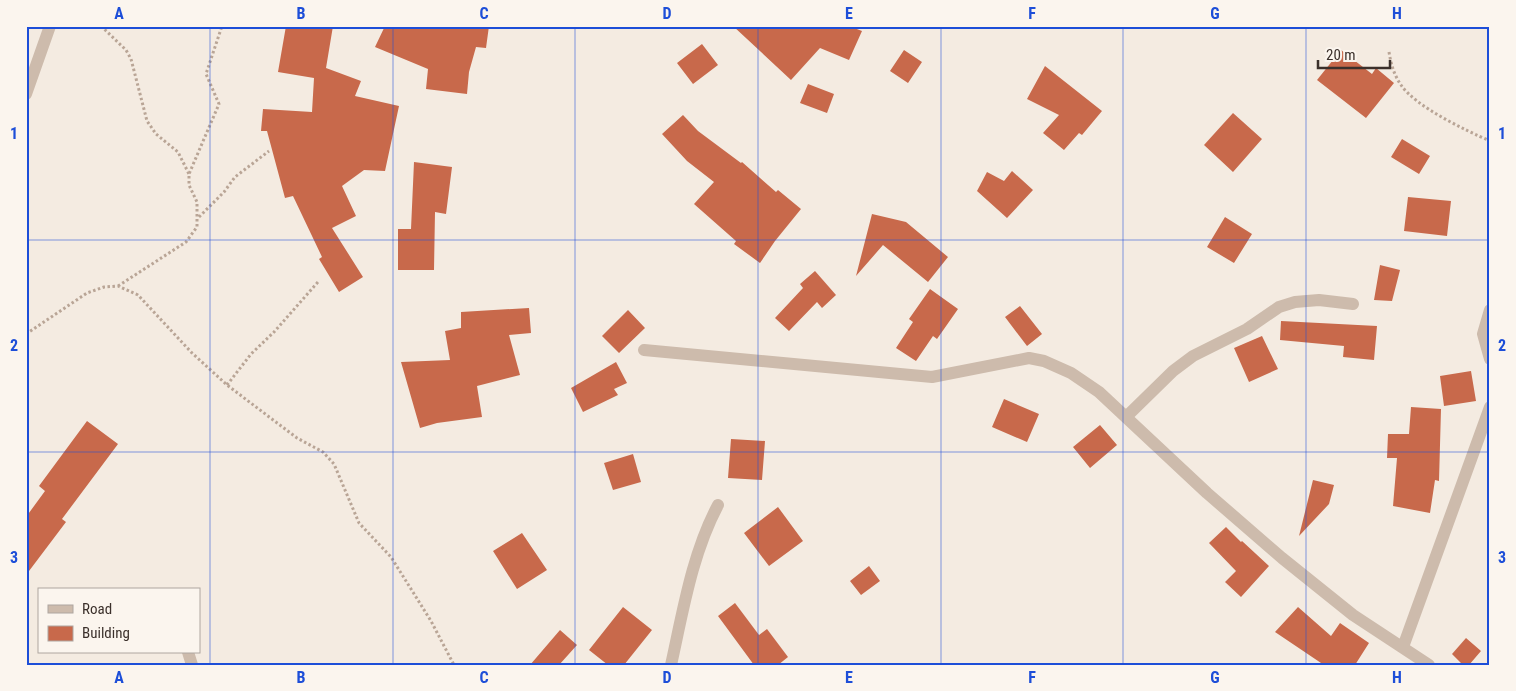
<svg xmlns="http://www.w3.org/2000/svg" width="1516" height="691" font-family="'Roboto Condensed',sans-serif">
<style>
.building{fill:#c8694b}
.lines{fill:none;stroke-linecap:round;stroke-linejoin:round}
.path{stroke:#b9a596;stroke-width:3;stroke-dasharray:2.5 2.5;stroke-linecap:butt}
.minor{stroke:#cdbbac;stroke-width:12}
.grid{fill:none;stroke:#1d4ed8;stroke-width:1;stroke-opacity:0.55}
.neatline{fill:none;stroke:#1d4ed8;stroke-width:2}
.grid-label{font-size:16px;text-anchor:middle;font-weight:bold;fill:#1d4ed8}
</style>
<rect width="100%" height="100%" fill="#f4ebe1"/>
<!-- building -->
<path class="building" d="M286 26H333L326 68 361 81 355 96 399 106 385 171 364 170 342 186 356 216 332 228 363 277 339 292 319 259 322 257 293 196 285 198 267 131H261L263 109 312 112 314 78 278 72Z
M385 26H489L486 48 476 47 469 72 467 94 426 89 428 69 375 47Z
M733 26H849L862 31 849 60 820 48 791 80Z
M702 44 718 65 693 84 677 63Z
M904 50 922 62 908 83 890 71Z
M1341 50 1372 74 1376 68 1394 83 1366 118 1317 80Z
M1045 66 1102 111 1082 135 1079 133 1064 150 1043 133 1059 115 1027 99Z
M808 84 834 94 827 113 800 103Z
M1233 113 1262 139 1233 172 1204 145Z
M683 115 698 131 741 163 742 162 776 192 778 190 801 209 775 241 760 263 734 244 736 241 694 204 714 182 687 161 662 134Z
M1402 139 1430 156 1419 174 1391 157Z
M414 162 452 167 446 214 435 212 434 270H398V229H411Z
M1012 171 1033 190 1007 218 977 191 987 172 1004 181Z
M1408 197 1451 201 1447 236 1404 231Z
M872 214 906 222 948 257 928 282 883 245 856 276Z
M1225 217 1252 234 1234 263 1207 247Z
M1380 265 1400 270 1392 301 1374 300Z
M815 271 836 295 822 308 817 302 789 331 775 318 803 288 800 284Z
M930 289 958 309 937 339 933 336 916 361 896 348 913 322 909 319Z
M1020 306 1042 334 1027 346 1005 317Z
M529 308 531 333 509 335 520 375 477 386 482 417 437 423 420 428 401 362 450 360 445 331 461 328V312Z
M628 310 645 328 619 353 602 336Z
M1281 321 1377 326 1374 360 1343 357 1344 346 1280 340Z
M1262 336 1278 369 1249 382 1234 348Z
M616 362 627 383 614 389 618 395 583 412 571 388Z
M1471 371 1476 401 1444 406 1440 376Z
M1004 399 1039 414 1027 442 992 427Z
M1411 407 1441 409 1439 481 1435 480 1430 513 1393 506 1397 458H1387L1388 434H1409Z
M87 421 118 444 62 519 66 522 26 575V517L45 491 39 486Z
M1100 425 1117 445 1090 468 1073 447Z
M731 439 765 441 762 480 728 478Z
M633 454 641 482 613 490 604 463Z
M1313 480 1334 485 1329 504 1299 536Z
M778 507 803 541 769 566 744 533Z
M1226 527 1241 542 1242 541 1269 566 1241 597 1225 582 1236 571 1209 543Z
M522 533 547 570 517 589 493 551Z
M869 566 880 581 861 595 850 581Z
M735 603 759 635 767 629 788 657 778 665H754L718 616Z
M623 607 652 630 624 665H608L589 650Z
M1298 607 1331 636 1340 623 1369 643 1355 665H1324L1275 632Z
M560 630 577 645 559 665H530Z
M1466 638 1481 651 1469 665H1463L1452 654Z"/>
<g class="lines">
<!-- path -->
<path class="path" d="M101 26 126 50 131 59 147 121 156 134 178 152 189 174
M1389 52C1391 64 1394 75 1401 85 1416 107 1465 130 1490 141
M199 217 224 192 235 177 269 151
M118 286 186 242 197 227V202L189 185V174L219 104 206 74 222 26
M26 334 87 293 104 287 118 286 138 295 192 353 227 385 297 438 323 452 334 464 359 523 391 557 431 621 454 665
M227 385 251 354 274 332 318 282"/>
<!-- minor -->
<path class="minor" d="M26 94 50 26
M1490 310 1483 334 1490 359
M644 350 932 377 1029 358 1044 361 1071 373 1099 392 1207 493 1282 558 1353 615 1429 665
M1126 417 1173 371 1193 356 1247 329 1279 307 1295 302 1319 300 1353 304
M1403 647 1490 407
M188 652 192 665
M671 665C683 611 692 554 718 505"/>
</g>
<!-- grid -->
<path class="grid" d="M210 26V665M393 26V665M575 26V665M758 26V665M941 26V665M1123 26V665M1306 26V665M26 240H1490M26 452H1490"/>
<!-- border -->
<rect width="1516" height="691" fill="none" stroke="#fbf5ee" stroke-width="55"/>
<!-- legend -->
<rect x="38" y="588" width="162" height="65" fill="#fbf5ee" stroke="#aea6a0"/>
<rect x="48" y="605" width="25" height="8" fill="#cdbbac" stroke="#aea6a0"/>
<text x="82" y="614" font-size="15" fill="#3b302b">Road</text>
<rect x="48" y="626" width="25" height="15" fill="#c8694b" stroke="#aea6a0"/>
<text x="82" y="638" font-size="15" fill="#3b302b">Building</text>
<!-- scale -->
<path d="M1318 60v8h72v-8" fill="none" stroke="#3b302b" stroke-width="2.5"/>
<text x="1326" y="60" font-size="15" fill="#3b302b" stroke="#fbf5ee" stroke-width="4" paint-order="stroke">20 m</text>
<rect x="28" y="28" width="1460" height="636" class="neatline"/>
<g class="grid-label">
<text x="119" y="19">A</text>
<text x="301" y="19">B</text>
<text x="484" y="19">C</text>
<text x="667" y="19">D</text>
<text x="849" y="19">E</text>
<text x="1032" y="19">F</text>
<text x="1215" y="19">G</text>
<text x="1397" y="19">H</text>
<text x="14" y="139">1</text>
<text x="1502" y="139">1</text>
<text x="14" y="351">2</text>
<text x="1502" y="351">2</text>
<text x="14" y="563">3</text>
<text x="1502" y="563">3</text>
<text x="119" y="683">A</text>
<text x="301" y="683">B</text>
<text x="484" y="683">C</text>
<text x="667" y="683">D</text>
<text x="849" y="683">E</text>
<text x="1032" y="683">F</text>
<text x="1215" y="683">G</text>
<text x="1397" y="683">H</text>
</g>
</svg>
